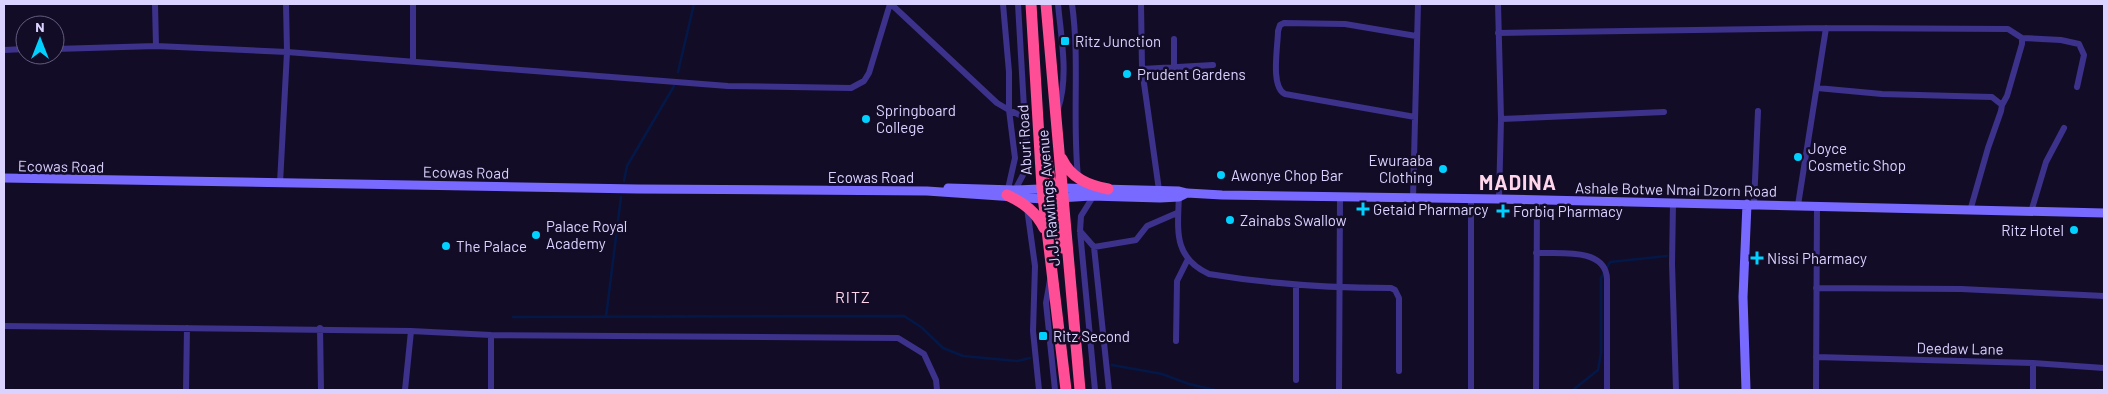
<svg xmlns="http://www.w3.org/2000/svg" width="2108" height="394" font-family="Barlow,sans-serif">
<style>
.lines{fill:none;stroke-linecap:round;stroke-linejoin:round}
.stream{stroke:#041848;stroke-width:2.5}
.street{stroke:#3c328b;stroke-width:6}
.secondary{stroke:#796aff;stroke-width:9}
.highway{stroke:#ff4e95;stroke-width:11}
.poi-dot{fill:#00d1fe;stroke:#130c27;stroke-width:2}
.labels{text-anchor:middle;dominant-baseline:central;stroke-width:5;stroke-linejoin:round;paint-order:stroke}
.poi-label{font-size:15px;fill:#dbd3ff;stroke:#130c27;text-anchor:start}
.street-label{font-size:15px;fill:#dbd3ff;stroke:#130c27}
.neighbourhood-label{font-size:16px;letter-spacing:1px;fill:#ffd5ec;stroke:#130c27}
.district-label{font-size:20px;font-weight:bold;letter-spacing:1px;fill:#ffd5ec;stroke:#130c27}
</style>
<rect width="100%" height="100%" fill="#130c27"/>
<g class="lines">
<!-- stream -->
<path class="stream" d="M678 72 694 4
M624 181 627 166 674 86
M1607 268 1610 262 1667 256
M513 317 904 316 921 327 943 348 963 356 1017 361 1030 358
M606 317 621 197
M1112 365 1162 374 1189 384 1215 390
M1573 390 1598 370 1601 353V278L1604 273"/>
<!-- street -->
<path class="street" d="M155 4 156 46
M891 4 997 103 1009 110 1024 117
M1003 4 1009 72V110L1015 158 1008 189
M1072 4C1080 61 1072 119 1078 177
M1141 4 1142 69 1159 190
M1498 4 1501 119 1499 199
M1498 33 1826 28 2008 29 2022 38V44L2007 96 2002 105
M2022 38 2061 40 2079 44 2084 55 2077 87
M55 49 156 46 287 52 728 86 851 88 864 81 869 73 890 4
M4 50 25 49
M413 61V4
M1174 67V39
M1142 69 1213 65
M1817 88 1882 94 1992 97 2002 105 2001 111 1988 148 1970 211
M1058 109C1069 76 1061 38 1058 4
M1415 117 1285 94C1270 87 1278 46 1278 31L1280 25 1284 23 1345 24 1416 36
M1501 119 1664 112
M280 183 287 52 286 4
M1015 190 1024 173 1027 160 1018 4
M1179 194C1178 229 1172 257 1209 274 1269 284 1330 288 1391 288L1395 290 1399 298V371
M1091 196V200L1081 216 1080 231 1095 390
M1413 198 1418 4
M1673 203 1672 264 1676 390
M1754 204 1758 111
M1798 205 1826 28
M1027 208 1035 266 1033 331 1039 390
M2031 212 2046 162 2064 128
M1080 231 1094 247 1109 390
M1094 247 1136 240 1147 226 1177 213
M1536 253C1558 254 1606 247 1607 279V390
M1050 280 1046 303 1055 390
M1296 285V380
M1816 288 1961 289 2104 296
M4 326 411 331 405 390
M320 328 321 390
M411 331 491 335 898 338 924 354 936 380 937 390
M1176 341 1177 281 1187 261
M1816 357 2033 363 2104 368
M2033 363V390
M186 390 187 328
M491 390V335
M1339 390 1340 197
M1471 390V199
M1536 390 1537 201
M1816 390 1817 206"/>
<!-- secondary -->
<path class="secondary" d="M4 178 638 189 927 191 1043 199 1091 196 1160 198 1179 197 1187 193
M948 188 1015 190 1063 188 1179 191 1187 193 1222 195 1499 199 2104 213
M1746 390 1743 297 1747 204"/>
<!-- highway -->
<path class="highway" d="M1031 4 1042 188 1066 390
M1046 4 1080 390
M1043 151C1052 166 1045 186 1061 197
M1062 159C1071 178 1088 185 1108 189
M1042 188 1053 199 1062 248
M1007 195C1024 203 1036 212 1044 228"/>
</g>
<!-- markers -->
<g class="poi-dot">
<rect x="1060" y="36" width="10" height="10" rx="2.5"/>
<circle cx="1127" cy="74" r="5"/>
<circle cx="866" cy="119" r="5"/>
<circle cx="1798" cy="157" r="5"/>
<circle cx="1443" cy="169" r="5"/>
<circle cx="1221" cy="175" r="5"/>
<path d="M1360.5 201.5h5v5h5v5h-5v5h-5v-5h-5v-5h5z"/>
<path d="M1500.5 203.5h5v5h5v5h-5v5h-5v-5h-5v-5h5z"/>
<circle cx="1230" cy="220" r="5"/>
<circle cx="2074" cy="230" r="5"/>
<circle cx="536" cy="235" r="5"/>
<circle cx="446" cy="246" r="5"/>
<path d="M1754.5 250.5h5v5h5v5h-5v5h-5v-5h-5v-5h5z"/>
<rect x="1038" y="331" width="10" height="10" rx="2.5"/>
</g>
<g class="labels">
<!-- poi labels -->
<g class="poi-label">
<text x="1075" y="41">Ritz Junction</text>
<text x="1137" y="74">Prudent Gardens</text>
<text x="876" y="110">Springboard<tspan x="876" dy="17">College</tspan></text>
<text x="1808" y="148">Joyce<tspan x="1808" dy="17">Cosmetic Shop</tspan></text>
<text x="1433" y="160" text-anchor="end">Ewuraaba<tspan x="1433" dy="17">Clothing</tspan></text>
<text x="1231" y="175">Awonye Chop Bar</text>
<text x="1373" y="209">Getaid Pharmarcy</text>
<text x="1513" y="211">Forbiq Pharmacy</text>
<text x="1240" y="220">Zainabs Swallow</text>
<text x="546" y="226">Palace Royal<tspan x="546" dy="17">Academy</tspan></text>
<text x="2064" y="230" text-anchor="end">Ritz Hotel</text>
<text x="456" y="246">The Palace</text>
<text x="1767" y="258">Nissi Pharmacy</text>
<text x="1053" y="336">Ritz Second</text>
</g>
<!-- street labels -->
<g class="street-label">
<text transform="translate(1024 140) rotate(-93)">Aburi Road</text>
<text transform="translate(61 166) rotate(1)">Ecowas Road</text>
<text transform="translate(466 172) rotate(1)">Ecowas Road</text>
<text x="871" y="177">Ecowas Road</text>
<text transform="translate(1676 189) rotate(1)">Ashale Botwe Nmai Dzorn Road</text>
<text transform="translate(1048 198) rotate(-95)">J.J. Rawlings Avenue</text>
<text transform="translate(1960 348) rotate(1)">Deedaw Lane</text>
</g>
<!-- neighbourhood labels -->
<g class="neighbourhood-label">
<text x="853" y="296">RITZ</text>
</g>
<!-- district labels -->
<g class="district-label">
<text x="1518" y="182">MADINA</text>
</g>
</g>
<!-- border -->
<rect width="2108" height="394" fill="none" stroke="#dbd3ff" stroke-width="10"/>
<!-- north arrow -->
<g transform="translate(40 40)"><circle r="24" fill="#130c27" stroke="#635c7d"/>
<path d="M0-4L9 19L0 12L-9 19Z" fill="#00d1fe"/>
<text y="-8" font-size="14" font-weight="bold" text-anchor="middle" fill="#dbd3ff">N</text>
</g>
</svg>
